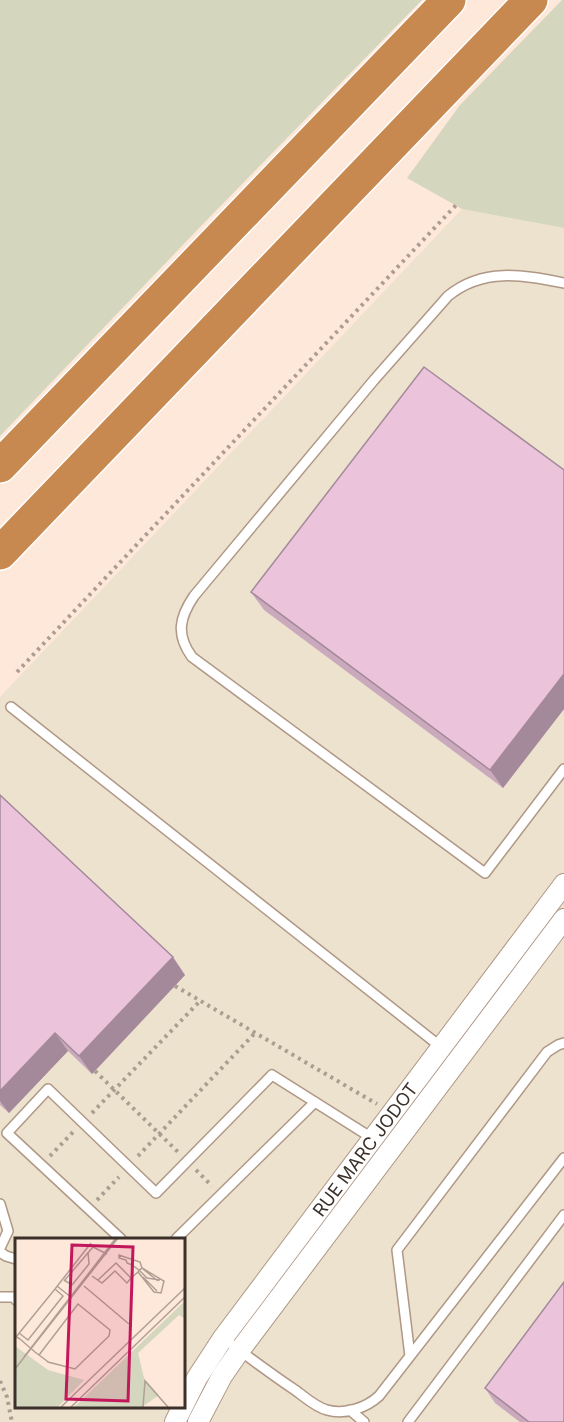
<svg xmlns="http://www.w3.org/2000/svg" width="564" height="1422" font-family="Inter,sans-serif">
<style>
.industrial{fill:#ece2cd;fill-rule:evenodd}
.green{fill:#d4d6be}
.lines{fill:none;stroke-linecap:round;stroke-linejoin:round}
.lane-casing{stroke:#b09786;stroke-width:12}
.street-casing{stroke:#b09786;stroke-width:22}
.highway-casing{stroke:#fff;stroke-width:36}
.path{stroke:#ad9c91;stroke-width:4;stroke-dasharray:3 4.5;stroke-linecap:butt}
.lane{stroke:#fff;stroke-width:9}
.street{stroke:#fff;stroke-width:20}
.highway{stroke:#c7894f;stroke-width:33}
.wall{fill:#caa9bd}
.shaded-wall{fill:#a4899a}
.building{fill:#ebc4dc;stroke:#a4899a;stroke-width:1.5}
.labels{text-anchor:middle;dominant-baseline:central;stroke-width:4.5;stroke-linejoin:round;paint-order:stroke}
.street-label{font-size:18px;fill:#3b312a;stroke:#fee8da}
.inset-road{fill:none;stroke:#b09f94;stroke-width:1.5}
.view{fill:#c2185b;fill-opacity:0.15;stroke:#c2185b;stroke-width:3}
.inset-edge{fill:none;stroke:#3b312a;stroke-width:3}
</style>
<rect width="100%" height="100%" fill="#fee8da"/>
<!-- industrial -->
<path class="industrial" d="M462 209 564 228V1422H0V697ZM16 1239H183V1406H16Z"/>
<!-- green -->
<path class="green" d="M0 0H422L202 225 0 436Z
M562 0H564V228L462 209 407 178 460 105Z"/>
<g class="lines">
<defs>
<path id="lane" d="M564 283C523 275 483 267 448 296L374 380 194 596C179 618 176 635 192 657L485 873 564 769
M11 707 441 1047
M0 1204 8 1231 0 1248
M121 1239 7 1133 48 1089 156 1193 272 1075 372 1138
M176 1239 315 1102
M0 1252 6 1256 16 1259
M0 1297H16V1300
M223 1338C247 1356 271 1374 295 1390 305 1397 315 1407 327 1410 345 1415 366 1408 379 1396L564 1158
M410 1356 397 1250 547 1052 558 1045 564 1043
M350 1410 364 1422
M408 1422 564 1215"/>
<g id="street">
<path id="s1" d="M175 1422 197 1378 223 1338 564 884"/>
<path d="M198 1422 222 1376 240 1350 564 919"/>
</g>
<path id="highway" d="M0 466 449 0
M0 553 531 0"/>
</defs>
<!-- lane casing -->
<use href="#lane" class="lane-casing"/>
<!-- street casing -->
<use href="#street" class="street-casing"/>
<!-- highway casing -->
<use href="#highway" class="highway-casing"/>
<!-- path -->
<path class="path" d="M17 672 457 204
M175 986 377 1104
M95 1071 178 1152
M92 1113 200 1001
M50 1156 74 1131
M138 1156 255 1033
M196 1170 212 1186
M97 1200 119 1177
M0 1381 7 1397 12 1422"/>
<!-- lane -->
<use href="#lane" class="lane"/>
<!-- street -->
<use href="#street" class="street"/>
<!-- highway -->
<use href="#highway" class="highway"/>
</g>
<!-- wall -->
<path class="wall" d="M564 470V709L503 788 264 610 251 592Z
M0 795 185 975 92 1074 68 1051 9 1113 0 1105Z
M485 1388 564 1422H520L495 1403Z"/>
<!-- shaded-wall -->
<path class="shaded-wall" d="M564 674V709L503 788 490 770Z
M173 957 185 975 92 1074 79 1056Z
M55 1033 68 1051 9 1113 0 1101V1091Z"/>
<!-- building -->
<path class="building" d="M424 367 564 470V674L490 770 251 592Z
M0 795 173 957 79 1056 55 1033 0 1091Z
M564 1282V1422H529L485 1388Z"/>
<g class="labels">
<!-- street labels -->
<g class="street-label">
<text stroke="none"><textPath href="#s1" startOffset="333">RUE MARC JODOT</textPath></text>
</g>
</g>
<!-- overview -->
<g transform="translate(15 1238)">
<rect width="170" height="170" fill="#fee8da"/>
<path d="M169 64V80L164 77 123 115 129 140 144 157 127 169H59ZM0 108 33 132 69 142 43 169H0Z" fill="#d4d6be"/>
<path class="inset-road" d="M128 31 143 43M123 34 139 54 146 55 149 43 127 30M77 38 87 45 100 33 112 45 116 40 101 25 83 42M128 39 142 53M116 40 123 34 124 32 126 31 127 30 125 24 104 17V20L111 22 112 25 117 27 124 32 132 40 145 42M49 42 57 47 74 26 73 14M49 43 78 9 92 16M42 48 57 60M69 48 114 86M40 51 76 5M0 98 5 101 20 114 32 123 33 124 60 131 94 98 95 92 63 66 24 117M1 99 40 51 48 58 13 102 4 95M9 119 101 0M0 131 103 0M46 169 170 50M56 169 170 59M128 169 130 143 153 169"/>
<path class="view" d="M57 7 118 9 113 163 51 161Z"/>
<rect width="170" height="170" class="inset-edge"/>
</g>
</svg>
